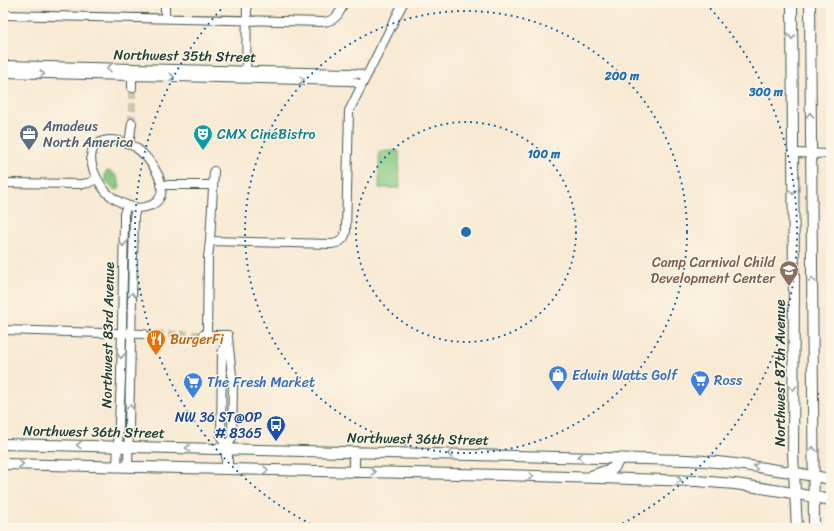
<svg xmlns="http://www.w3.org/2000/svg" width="834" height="531" font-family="Sriracha,sans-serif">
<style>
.grass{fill:url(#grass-tufts);stroke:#53845c}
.garden{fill:#87cb85;stroke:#53845c}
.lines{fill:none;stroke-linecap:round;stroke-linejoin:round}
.minor-tunnel{stroke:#cdc7b3;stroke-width:8;stroke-dasharray:8 4;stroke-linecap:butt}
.minor-casing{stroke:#40574c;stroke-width:10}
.major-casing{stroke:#40574c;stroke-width:12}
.minor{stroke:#fff;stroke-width:8}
.major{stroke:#fff;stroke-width:10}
.oneway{stroke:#8f9e9a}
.ring{fill:none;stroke:#1f6fb2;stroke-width:2;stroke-dasharray:2 4}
.labels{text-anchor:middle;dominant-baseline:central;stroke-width:3;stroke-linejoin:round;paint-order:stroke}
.street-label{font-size:14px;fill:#1f3d34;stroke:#fcf5e5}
.service-label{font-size:14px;fill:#4e5e75;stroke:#fcf5e5;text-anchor:start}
.culture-label{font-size:14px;fill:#0d838f;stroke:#fcf5e5;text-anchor:start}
.education-label{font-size:14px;fill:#785e54;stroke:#fcf5e5;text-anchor:end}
.food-label{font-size:14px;fill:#c56008;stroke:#fcf5e5;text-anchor:start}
.shop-label{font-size:14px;fill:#366cbe;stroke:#fcf5e5;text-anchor:start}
.transit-label{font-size:14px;fill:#164399;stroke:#fcf5e5;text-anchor:end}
.centre{fill:#1f6fb2;stroke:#fcf5e5;stroke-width:2}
.ring-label{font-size:12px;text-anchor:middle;font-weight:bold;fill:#1f6fb2;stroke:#fcf5e5;stroke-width:3;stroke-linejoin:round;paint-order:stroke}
</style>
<defs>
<pattern id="grass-tufts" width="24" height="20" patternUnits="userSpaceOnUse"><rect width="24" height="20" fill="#87cb85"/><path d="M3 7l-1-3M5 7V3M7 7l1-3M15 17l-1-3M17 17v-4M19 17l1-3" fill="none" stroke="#6ea66e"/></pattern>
</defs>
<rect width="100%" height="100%" fill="#fcf5e5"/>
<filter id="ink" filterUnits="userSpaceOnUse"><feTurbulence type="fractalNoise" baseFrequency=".025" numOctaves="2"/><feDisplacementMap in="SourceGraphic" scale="8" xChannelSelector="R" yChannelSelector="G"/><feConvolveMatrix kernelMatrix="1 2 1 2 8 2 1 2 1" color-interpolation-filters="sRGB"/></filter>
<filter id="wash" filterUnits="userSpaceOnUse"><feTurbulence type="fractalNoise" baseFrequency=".012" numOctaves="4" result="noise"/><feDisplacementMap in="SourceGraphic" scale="16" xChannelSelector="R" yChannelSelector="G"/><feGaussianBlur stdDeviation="0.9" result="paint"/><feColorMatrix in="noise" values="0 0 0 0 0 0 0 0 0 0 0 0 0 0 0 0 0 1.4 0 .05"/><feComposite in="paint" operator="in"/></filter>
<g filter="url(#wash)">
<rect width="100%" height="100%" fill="#f8e9d3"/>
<!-- grass -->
<path class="grass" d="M107 171C116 172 119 179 120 187L118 190C110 189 104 181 105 173Z"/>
<!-- garden -->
<path class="garden" d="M379 151H399L400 188H379Z"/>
</g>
<g filter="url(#ink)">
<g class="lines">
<!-- minor-tunnel -->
<path class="minor-tunnel" d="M132 123V88
M144 334 202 335"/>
<defs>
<path id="minor" d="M3 15 324 22C337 20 339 14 344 3
M165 18V3
M3 65 351 73 360 74 365 77
M3 73 351 81 362 85
M246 76 247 3
M132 88V71
M109 140C118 140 127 142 135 147 150 157 176 192 152 205 147 207 142 208 137 208 126 206 115 200 107 193 94 179 78 143 109 140Z
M129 144 132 123
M793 153 831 154
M3 183 82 184 88 183 97 179
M161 185H213
M210 241 332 244C340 243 345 239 346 231L349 111 403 3
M3 330 103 333
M115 333 144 334
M203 335H228
M207 335 208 257 210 241 214 171
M227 449 221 437 222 353 228 335
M227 449 232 437 233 385 228 338
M117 466 121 379 124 222V214L127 205
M128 467 133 258 134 217 136 208"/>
<path id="major" d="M792 3 794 281 793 454 797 528
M810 3 814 528
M3 444 687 460C736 462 783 471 831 479
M3 464 503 475 696 481 735 484 781 491 831 500
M227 469V449
M354 472V452
M591 476 614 468 617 463 619 458"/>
</defs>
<!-- minor casing -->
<use href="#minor" class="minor-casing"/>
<!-- major casing -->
<use href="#major" class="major-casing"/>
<!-- minor -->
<use href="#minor" class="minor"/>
<!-- major -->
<use href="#major" class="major"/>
</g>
<!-- one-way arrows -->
<defs><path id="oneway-chevron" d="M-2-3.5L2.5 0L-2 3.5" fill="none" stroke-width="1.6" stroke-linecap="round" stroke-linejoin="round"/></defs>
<g class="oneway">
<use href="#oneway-chevron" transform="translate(792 37) rotate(90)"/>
<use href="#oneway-chevron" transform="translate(109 68) rotate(-179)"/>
<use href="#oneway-chevron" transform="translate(42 74) rotate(1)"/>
<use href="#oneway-chevron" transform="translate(172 77) rotate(1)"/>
<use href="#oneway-chevron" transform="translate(302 80) rotate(1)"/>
<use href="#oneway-chevron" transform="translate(810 115) rotate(-91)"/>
<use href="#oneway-chevron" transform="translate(793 192) rotate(90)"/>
<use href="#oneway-chevron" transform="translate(123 244) rotate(91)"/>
<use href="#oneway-chevron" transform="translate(812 280) rotate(-91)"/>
<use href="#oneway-chevron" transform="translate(132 295) rotate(-89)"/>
<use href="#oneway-chevron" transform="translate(121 356) rotate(91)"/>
<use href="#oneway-chevron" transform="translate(793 388) rotate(90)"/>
<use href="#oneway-chevron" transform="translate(130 407) rotate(-89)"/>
<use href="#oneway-chevron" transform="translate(79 445) rotate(-179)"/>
<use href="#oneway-chevron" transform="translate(188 448) rotate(-179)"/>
<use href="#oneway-chevron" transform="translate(813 449) rotate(-90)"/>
<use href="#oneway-chevron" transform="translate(450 454) rotate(-179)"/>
<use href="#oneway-chevron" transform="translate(580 457) rotate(-178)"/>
<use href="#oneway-chevron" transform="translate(21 464) rotate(1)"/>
<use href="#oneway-chevron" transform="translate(756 466) rotate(-172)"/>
<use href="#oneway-chevron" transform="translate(266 470) rotate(1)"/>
<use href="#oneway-chevron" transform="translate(373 472) rotate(1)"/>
<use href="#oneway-chevron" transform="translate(531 476) rotate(2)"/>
<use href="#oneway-chevron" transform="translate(679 480) rotate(2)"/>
</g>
</g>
<!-- distance rings -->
<g class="ring">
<circle cx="466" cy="232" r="110"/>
<circle cx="466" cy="232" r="221"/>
<path d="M316 527A331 331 0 0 1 226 4M706 4A331 331 0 0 1 616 527"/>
</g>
<!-- icons -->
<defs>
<symbol id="office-pin" viewBox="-11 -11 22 30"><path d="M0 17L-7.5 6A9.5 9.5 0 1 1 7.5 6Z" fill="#5c6f8a" stroke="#fcf5e5"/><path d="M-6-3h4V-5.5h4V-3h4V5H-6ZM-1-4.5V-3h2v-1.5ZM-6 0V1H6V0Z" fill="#fff"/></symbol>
<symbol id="theatre-pin" viewBox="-11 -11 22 30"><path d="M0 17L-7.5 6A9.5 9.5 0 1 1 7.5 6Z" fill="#0f9aa8" stroke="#fcf5e5"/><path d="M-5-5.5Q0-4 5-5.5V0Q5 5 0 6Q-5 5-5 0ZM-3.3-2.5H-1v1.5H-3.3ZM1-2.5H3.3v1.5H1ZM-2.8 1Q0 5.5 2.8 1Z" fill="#fff"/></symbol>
<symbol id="school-pin" viewBox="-11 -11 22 30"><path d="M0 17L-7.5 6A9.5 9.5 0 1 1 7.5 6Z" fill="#8d6e63" stroke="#fcf5e5"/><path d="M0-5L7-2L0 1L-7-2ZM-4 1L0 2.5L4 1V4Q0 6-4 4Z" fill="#fff"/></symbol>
<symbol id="restaurant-pin" viewBox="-11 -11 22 30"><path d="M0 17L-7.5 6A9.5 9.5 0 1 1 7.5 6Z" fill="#e8710a" stroke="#fcf5e5"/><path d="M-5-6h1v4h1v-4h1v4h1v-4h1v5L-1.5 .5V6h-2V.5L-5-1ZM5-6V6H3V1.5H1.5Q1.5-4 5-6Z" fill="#fff"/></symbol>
<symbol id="shop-pin" viewBox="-11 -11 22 30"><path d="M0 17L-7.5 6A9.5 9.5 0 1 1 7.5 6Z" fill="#3f7fe0" stroke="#fcf5e5"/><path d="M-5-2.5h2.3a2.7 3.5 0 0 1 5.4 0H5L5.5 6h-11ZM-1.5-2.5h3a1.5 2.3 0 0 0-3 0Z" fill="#fff"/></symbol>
<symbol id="supermarket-pin" viewBox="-11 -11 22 30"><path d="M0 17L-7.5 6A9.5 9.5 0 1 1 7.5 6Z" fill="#3f7fe0" stroke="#fcf5e5"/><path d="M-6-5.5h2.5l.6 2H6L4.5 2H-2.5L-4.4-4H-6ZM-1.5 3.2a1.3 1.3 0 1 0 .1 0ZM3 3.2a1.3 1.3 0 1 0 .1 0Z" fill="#fff"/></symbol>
<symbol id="bus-pin" viewBox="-11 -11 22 30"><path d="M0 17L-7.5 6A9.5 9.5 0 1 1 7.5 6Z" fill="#1a4fb4" stroke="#fcf5e5"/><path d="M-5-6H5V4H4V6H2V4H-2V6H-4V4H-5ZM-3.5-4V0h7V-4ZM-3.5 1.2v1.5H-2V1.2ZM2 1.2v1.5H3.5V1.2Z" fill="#fff"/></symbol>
</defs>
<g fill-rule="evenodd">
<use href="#office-pin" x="18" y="123" width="22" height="30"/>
<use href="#theatre-pin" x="192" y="123" width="22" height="30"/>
<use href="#school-pin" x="778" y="259" width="22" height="30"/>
<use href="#restaurant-pin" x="145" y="328" width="22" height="30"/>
<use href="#shop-pin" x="547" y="364" width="22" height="30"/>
<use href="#supermarket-pin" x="689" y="369" width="22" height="30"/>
<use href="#supermarket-pin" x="182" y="371" width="22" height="30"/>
<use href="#bus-pin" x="265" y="414" width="22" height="30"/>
</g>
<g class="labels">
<!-- street labels -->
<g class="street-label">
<text transform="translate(185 56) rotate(1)">Northwest 35th Street</text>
<text transform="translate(108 335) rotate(-89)">Northwest 83rd Avenue</text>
<text transform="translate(780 373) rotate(-90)">Northwest 87th Avenue</text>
<text transform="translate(94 432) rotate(1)">Northwest 36th Street</text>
<text transform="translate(418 439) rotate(1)">Northwest 36th Street</text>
</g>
<!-- service labels -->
<g class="service-label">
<text x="43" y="126">Amadeus<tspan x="43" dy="16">North America</tspan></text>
</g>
<!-- culture labels -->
<g class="culture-label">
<text x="217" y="134">CMX CinéBistro</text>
</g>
<!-- education labels -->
<g class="education-label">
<text x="775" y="262">Camp Carnival Child<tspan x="775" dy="16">Development Center</tspan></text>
</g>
<!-- food labels -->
<g class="food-label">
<text x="170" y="339">BurgerFi</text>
</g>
<!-- shop labels -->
<g class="shop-label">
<text x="572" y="375">Edwin Watts Golf</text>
<text x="714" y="380">Ross</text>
<text x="207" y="382">The Fresh Market</text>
</g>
<!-- transit labels -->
<g class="transit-label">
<text x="262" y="417">NW 36 ST@OP<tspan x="262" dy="16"># 8365</tspan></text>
</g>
</g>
<circle cx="466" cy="232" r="6" class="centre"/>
<g class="ring-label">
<text x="622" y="80">200 m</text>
<text x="766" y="96">300 m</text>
<text x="544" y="158">100 m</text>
</g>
<!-- margin -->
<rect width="834" height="531" fill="none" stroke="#fcf5e5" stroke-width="16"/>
</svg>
